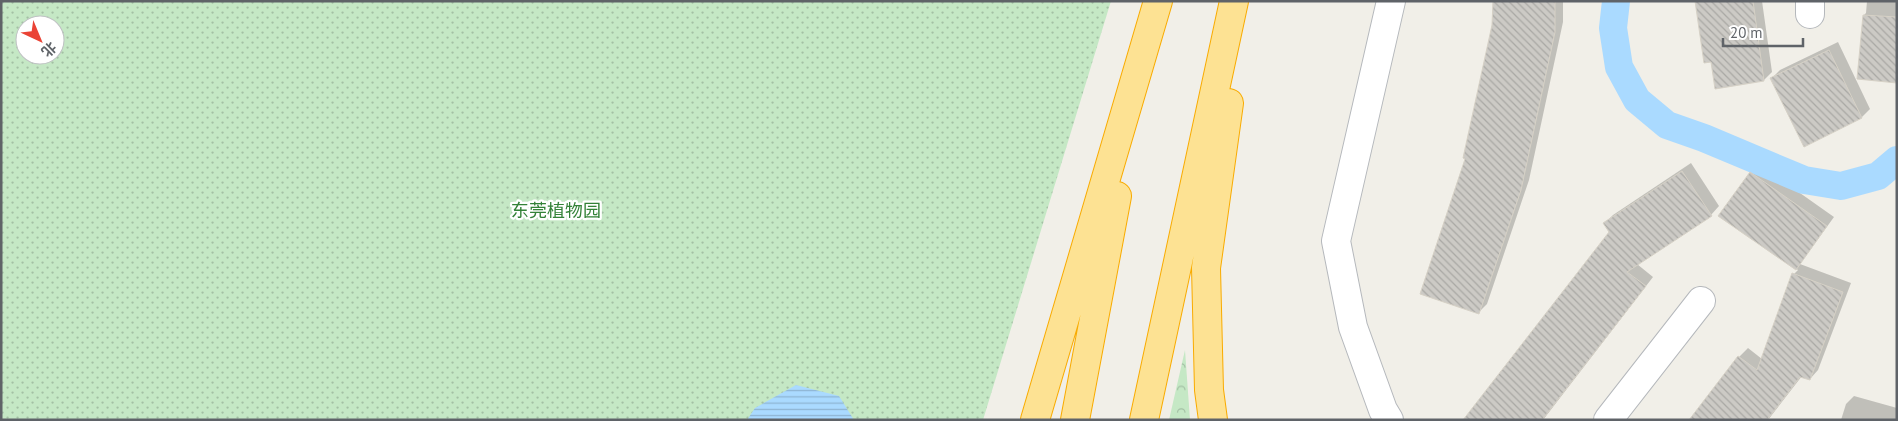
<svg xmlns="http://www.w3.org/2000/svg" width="1898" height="421" font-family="'PT Sans','Noto Sans SC',sans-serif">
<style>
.forest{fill:url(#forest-crowns)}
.park{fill:url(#park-dots);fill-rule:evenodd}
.water{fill:url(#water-rules)}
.shadow{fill:#0003}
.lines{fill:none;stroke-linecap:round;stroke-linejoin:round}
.canal{stroke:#aadaff;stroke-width:28}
.building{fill:url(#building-back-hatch);stroke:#d6d1c6}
.minor-casing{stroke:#b5b8bc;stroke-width:30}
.highway-casing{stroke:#f9ab00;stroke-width:30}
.minor{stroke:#fff;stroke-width:28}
.highway{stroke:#fde293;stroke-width:28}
.labels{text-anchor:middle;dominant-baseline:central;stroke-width:4.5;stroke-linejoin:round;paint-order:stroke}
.park-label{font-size:18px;fill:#348238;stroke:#fff}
</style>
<defs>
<pattern id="forest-crowns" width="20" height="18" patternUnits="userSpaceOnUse" patternTransform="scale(1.25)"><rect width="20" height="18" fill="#c5e8c5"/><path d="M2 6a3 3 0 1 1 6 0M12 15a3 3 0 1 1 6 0" fill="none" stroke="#a3c0a4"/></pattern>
<pattern id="park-dots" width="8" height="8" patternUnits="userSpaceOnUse" patternTransform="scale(1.25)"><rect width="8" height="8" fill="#c5e8c5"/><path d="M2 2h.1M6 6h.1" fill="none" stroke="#a3c0a4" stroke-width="1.8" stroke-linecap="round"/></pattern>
<pattern id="water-rules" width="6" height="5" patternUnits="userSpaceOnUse" patternTransform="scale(1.25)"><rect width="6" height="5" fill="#aadaff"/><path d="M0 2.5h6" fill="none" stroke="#8eb4d2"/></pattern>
<pattern id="building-back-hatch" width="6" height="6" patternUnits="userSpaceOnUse" patternTransform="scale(1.25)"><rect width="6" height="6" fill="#cccac5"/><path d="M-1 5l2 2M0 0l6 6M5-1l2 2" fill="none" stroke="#a9a8a4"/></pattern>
</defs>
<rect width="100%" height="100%" fill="#f1efe8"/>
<!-- forest -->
<path class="forest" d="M1185 350 1190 420H1169Z"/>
<!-- park -->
<path class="park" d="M1 1H1111L983 420H1ZM25 25H55V55H25Z"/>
<!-- water -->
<path class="water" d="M796 385 839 396 854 420H747L755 408Z"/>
<!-- shadow -->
<path class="shadow" d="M1494 1H1563V22L1529 180 1487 304 1479 312 1467 158 1494 25Z
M1697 1H1762L1772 72 1764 80 1712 61Z
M1867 1H1897V81L1864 15 1866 13Z
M1838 42 1870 109 1862 117 1805 145 1772 78 1780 70Z
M1691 163 1719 206 1711 215 1637 264 1653 277 1543 420H1465L1610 232 1605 223 1613 215Z
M1759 164 1834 217 1800 264 1851 283 1818 370 1810 379 1802 376 1768 420H1690L1739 357 1748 348 1762 359 1794 274 1798 270 1720 216 1751 173Z
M1854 396 1897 408V420H1841L1846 404Z"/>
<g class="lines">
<!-- canal -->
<path class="canal" d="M1616 1 1613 28 1619 67 1637 100 1667 125 1704 138 1804 180 1841 186 1878 176 1897 160"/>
</g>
<!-- building -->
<path class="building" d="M1493 1H1555V32L1521 190 1479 314 1420 294 1465 159 1463 158 1492 25Z
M1695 1H1753L1764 81 1715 89 1711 62 1704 63Z
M1863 15 1897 17V83L1857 79Z
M1829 50 1862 118 1804 147 1770 78Z
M1682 171 1712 216 1627 272 1646 286 1542 420H1463L1609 232 1603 223Z
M1750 172 1827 226 1796 270 1718 216Z
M1792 273 1843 292 1810 380 1800 377 1767 420H1689L1738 356 1757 370Z"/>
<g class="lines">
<defs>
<path id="minor" d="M1810 14V1
M1389 420 1383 410 1353 327 1336 241 1391 1
M1608 420 1701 301"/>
<path id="highway" d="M1035 420 1158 1
M1075 420 1117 196
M1144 420 1234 1
M1213 420 1209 390 1206 268 1229 103"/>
</defs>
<!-- minor casing -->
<use href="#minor" class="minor-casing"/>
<!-- highway casing -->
<use href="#highway" class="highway-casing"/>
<!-- minor -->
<use href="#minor" class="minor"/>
<!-- highway -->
<use href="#highway" class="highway"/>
</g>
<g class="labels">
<!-- park labels -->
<g class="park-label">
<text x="556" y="210">东莞植物园</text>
</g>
</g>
<!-- border -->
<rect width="1898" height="421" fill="none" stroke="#5f6368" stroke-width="5"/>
<!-- north arrow -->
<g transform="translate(40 40) rotate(136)"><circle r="24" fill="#ffffff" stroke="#bfc1c3"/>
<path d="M0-4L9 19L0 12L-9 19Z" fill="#ea4335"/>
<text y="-8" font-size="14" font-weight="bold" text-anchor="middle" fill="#5f6368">北</text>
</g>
<!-- scale -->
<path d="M1723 38v8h80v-8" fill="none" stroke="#5f6368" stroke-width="2.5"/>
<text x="1730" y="38" font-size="15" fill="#5f6368" stroke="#ffffff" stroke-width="4" paint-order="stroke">20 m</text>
</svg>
